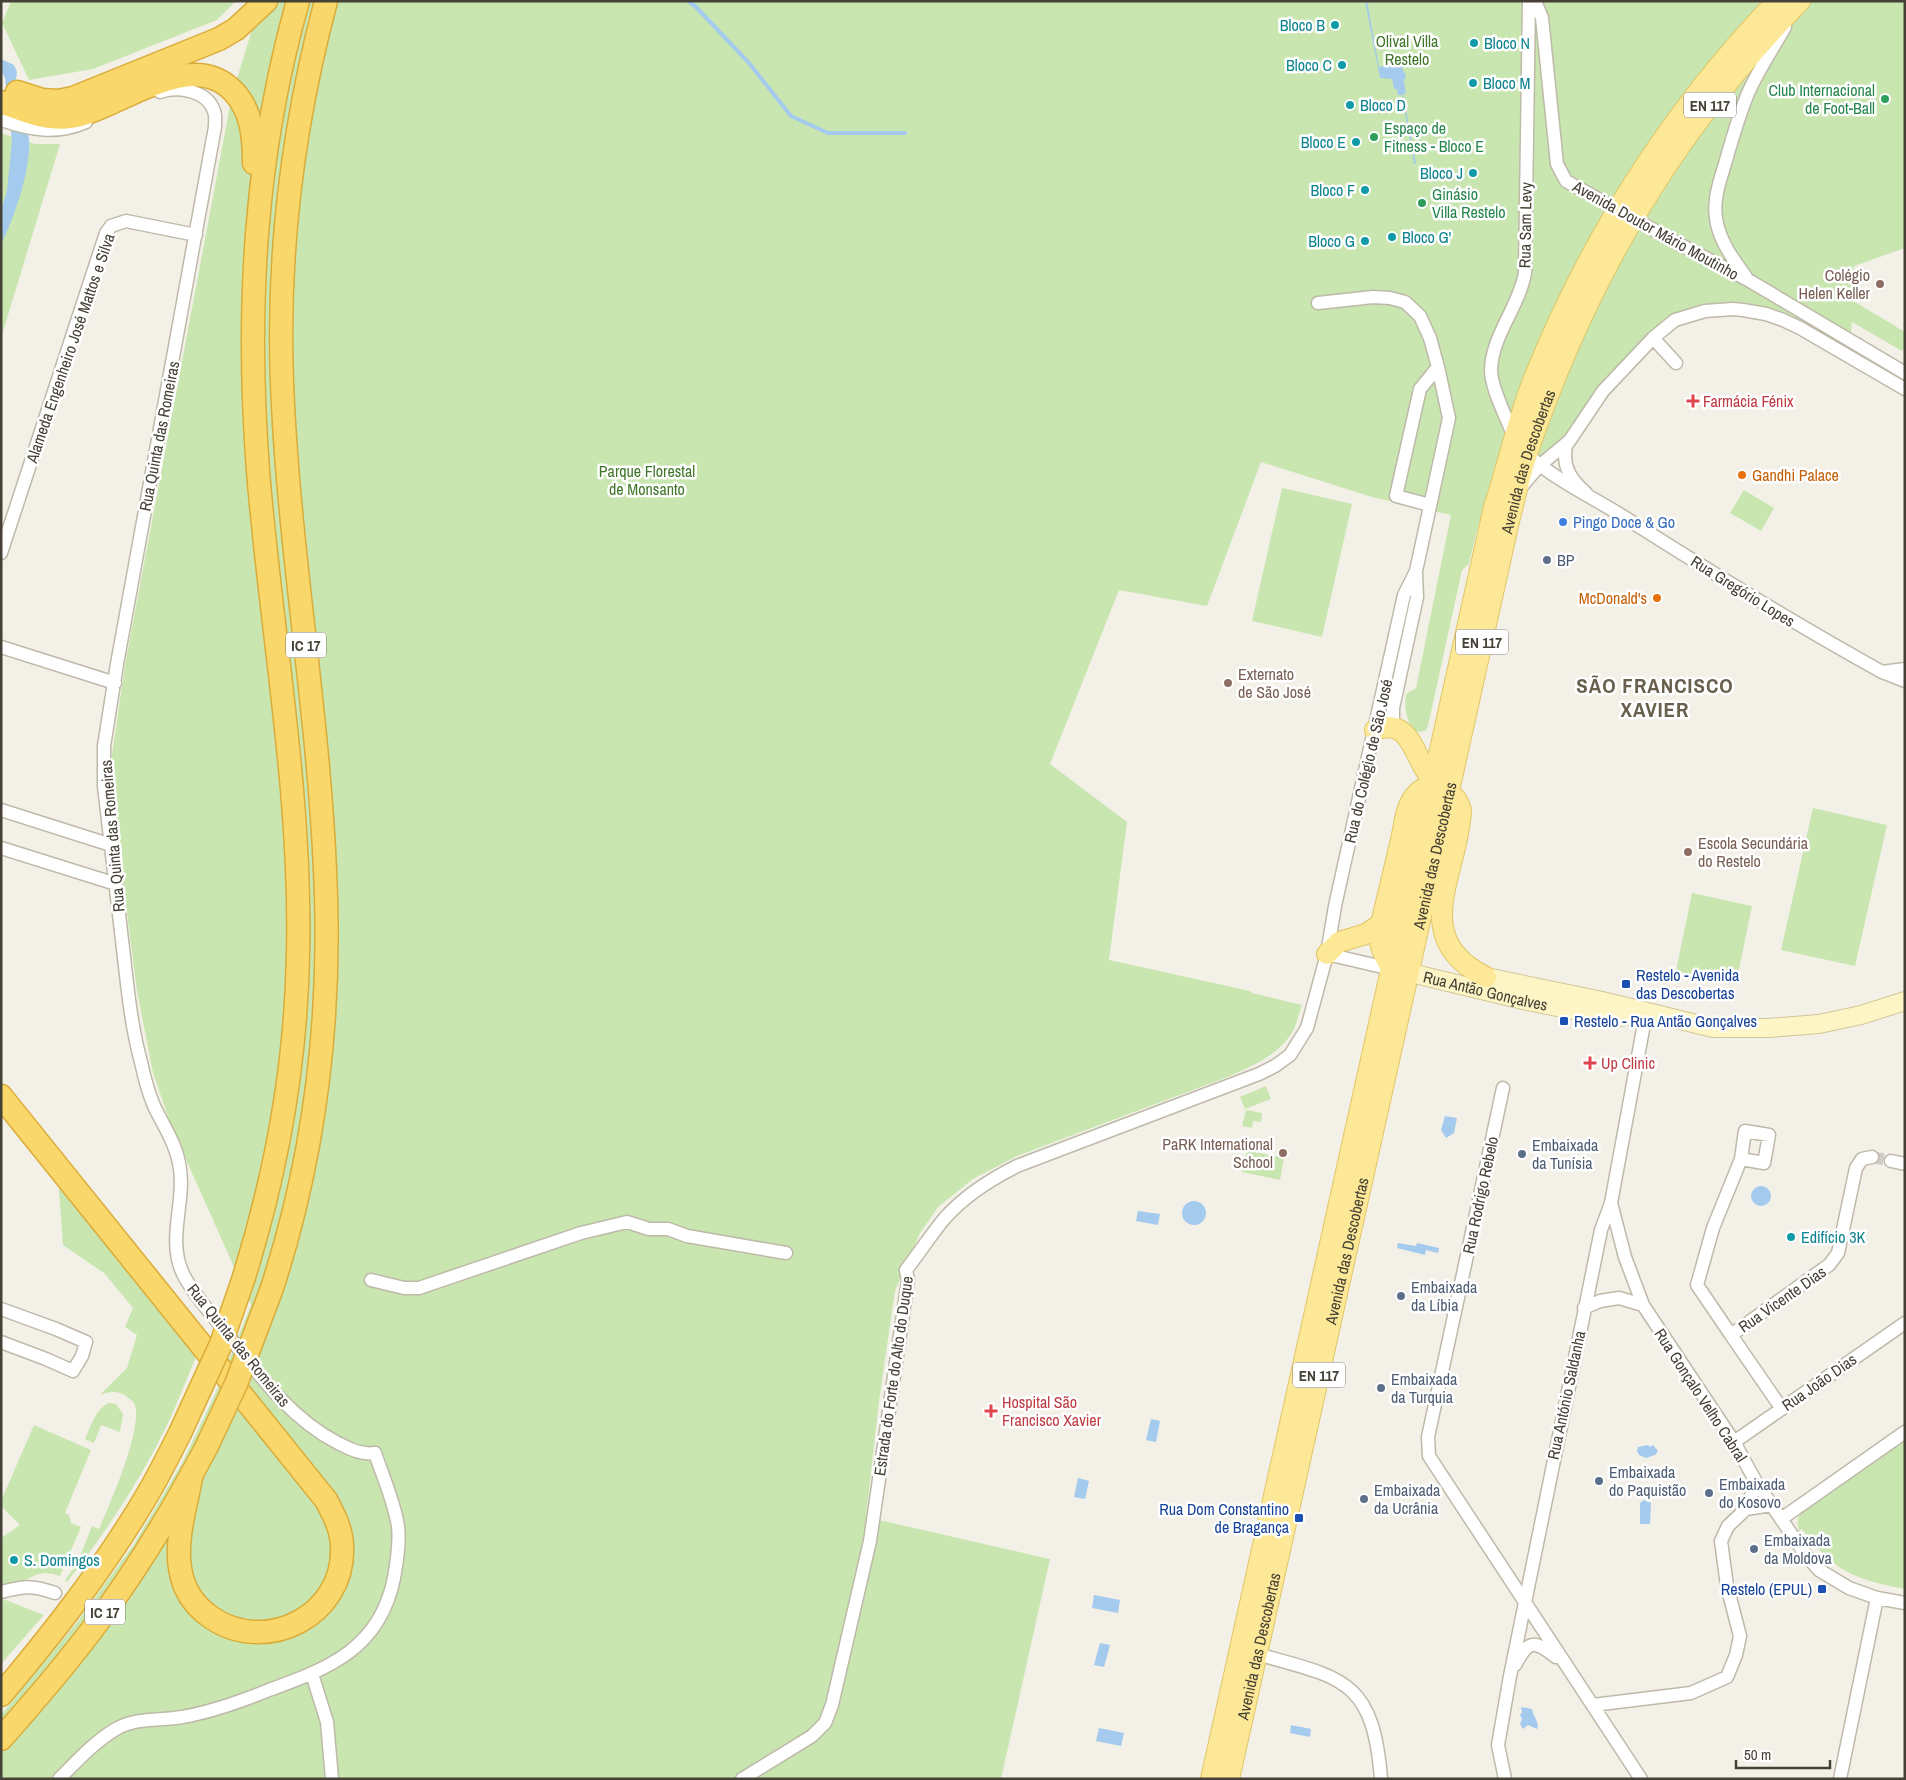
<svg xmlns="http://www.w3.org/2000/svg" width="1906" height="1780" font-family="'Archivo Narrow',sans-serif">
<style>
.green{fill:#c9e6b0}
.water{fill:#a4caee}
.lines{fill:none;stroke-linecap:round;stroke-linejoin:round}
.stream{stroke:#a4caee;stroke-width:4}
.minor-tunnel{stroke:#d0cdc4;stroke-width:12;stroke-dasharray:12 6;stroke-linecap:butt}
.minor-casing{stroke:#beb9a9;stroke-width:15}
.secondary-casing{stroke:#d2c797;stroke-width:20}
.primary-casing{stroke:#e1c666;stroke-width:22}
.motorway-casing{stroke:#daac3a;stroke-width:25}
.minor{stroke:#fff;stroke-width:12}
.secondary{stroke:#fdf5c6;stroke-width:18}
.primary{stroke:#fce897;stroke-width:20}
.motorway{stroke:#fad76a;stroke-width:22}
.motorway-bridge-casing{stroke:#daac3a;stroke-width:25;stroke-linecap:butt}
.motorway-bridge{stroke:#fad76a;stroke-width:22}
.culture-dot{fill:#0f9aa8;stroke:#fff;stroke-width:2}
.leisure-dot{fill:#2e9e5b;stroke:#fff;stroke-width:2}
.education-dot{fill:#8d6e63;stroke:#fff;stroke-width:2}
.health-dot{fill:#e0444e;stroke:#fff;stroke-width:2}
.food-dot{fill:#e8710a;stroke:#fff;stroke-width:2}
.shop-dot{fill:#3f7fe0;stroke:#fff;stroke-width:2}
.service-dot{fill:#5c6f8a;stroke:#fff;stroke-width:2}
.transit-dot{fill:#1a4fb4;stroke:#fff;stroke-width:2}
.labels{text-anchor:middle;dominant-baseline:central;stroke-width:5;stroke-linejoin:round;paint-order:stroke}
.shield{fill:#fff;stroke:#7e7a72;stroke-width:1}
.shield-label{font-size:15px;font-weight:bold;fill:#464136}
.culture-label{font-size:16px;fill:#0d838f;stroke:#fff;text-anchor:end}
.park-label{font-size:16px;fill:#41762a;stroke:#fff}
.leisure-label{font-size:16px;fill:#27864d;stroke:#fff;text-anchor:start}
.street-label{font-size:16px;fill:#464136;stroke:#fff}
.education-label{font-size:16px;fill:#785e54;stroke:#fff;text-anchor:end}
.health-label{font-size:16px;fill:#be3a42;stroke:#fff;text-anchor:start}
.food-label{font-size:16px;fill:#c56008;stroke:#fff;text-anchor:start}
.shop-label{font-size:16px;fill:#366cbe;stroke:#fff;text-anchor:start}
.service-label{font-size:16px;fill:#4e5e75;stroke:#fff;text-anchor:start}
.transit-label{font-size:16px;fill:#164399;stroke:#fff;text-anchor:start}
.district-label{font-size:21px;font-weight:bold;letter-spacing:1px;fill:#68604d;stroke:#fff}
</style>
<rect width="100%" height="100%" fill="#f3f0e7"/>
<!-- green -->
<path class="green" d="M11 1H236L217 20 93 69 29 80 2 23Z
M273 1H1905V248L1854 266 1855 302 1905 332V347L1902 351 1852 322 1850 349 1767 313 1733 307 1665 327 1579 424 1479 522 1469 564 1462 570 1428 726 1425 731 1415 732C1406 721 1404 707 1406 694L1416 688 1451 515 1372 497 1261 462 1207 606 1119 590 1050 764 1127 822 1109 960 1250 991 1252 993 1302 1005C1299 1013 1297 1023 1293 1031 1279 1055 1254 1065 1230 1076L1017 1156 973 1179 938 1207 920 1233 895 1291 879 1401 866 1517 1050 1559 1001 1779H1V1715L78 1621 134 1544 182 1463 216 1392 251 1305 172 1128 153 1073 137 991 120 858 113 783 112 755 125 665 232 95 255 20Z
M1 133 35 144H60L1 338Z
M1282 488 1352 504 1322 637 1252 621Z
M1744 490 1774 508 1761 531 1730 513Z
M1813 808 1887 825 1855 966 1781 950Z
M1692 893 1752 906 1736 984 1676 971Z
M1266 1086 1271 1099 1245 1109 1240 1097Z
M1246 1110 1262 1113 1261 1122 1253 1121 1252 1128 1242 1126Z
M1247 1150 1284 1158 1280 1180 1242 1172Z
M58 1177 197 1354C188 1376 179 1399 169 1421 142 1478 106 1532 67 1582L65 1580 77 1564 92 1526 99 1529C109 1506 145 1425 134 1403 133 1401 128 1398 126 1396 117 1390 109 1392 100 1395L127 1368 137 1335 125 1327 133 1308 104 1273 63 1245Z
M108 1403 116 1404 123 1414 120 1432 101 1425 94 1443 85 1439C91 1426 95 1410 108 1403Z
M34 1425 91 1450 65 1513 69 1515 71 1523 81 1527 60 1576C40 1570 39 1574 21 1582 15 1584 8 1585 1 1586V1538L20 1525 1 1506V1501Z
M1905 1439V1589C1853 1579 1835 1572 1802 1529L1799 1531C1797 1523 1797 1518 1802 1511Z
M3 1599 44 1615 1 1664V1603Z"/>
<!-- water -->
<path class="water" d="M1365 1H1367L1379 67 1401 63 1404 73H1406L1404 82 1406 93 1403 94 1416 164H1414L1402 95H1398L1397 89H1394L1392 79 1380 78Z
M1 58 3 60 14 65 17 72 16 79C20 99 27 120 29 140 31 169 14 219 1 244V210L7 191 12 141 5 78 1 70Z
M1445 1116 1457 1118 1454 1133 1446 1138 1441 1130Z
M1751 1196a10 10 0 1 1 20 0a10 10 0 1 1-20 0Z
M1182 1213a12 12 0 1 1 24 0a12 12 0 1 1-24 0Z
M1138 1211 1160 1214 1158 1225 1136 1221Z
M1398 1243 1416 1246 1417 1243 1439 1248 1438 1253 1426 1250 1425 1255 1397 1248Z
M1151 1419 1160 1421 1156 1442 1146 1440Z
M1648 1445 1650 1447 1653 1445 1658 1451 1655 1455 1646 1458 1639 1455 1637 1451 1638 1447Z
M1078 1478 1089 1481 1085 1499 1074 1497Z
M1644 1500 1651 1503 1650 1524H1640V1503Z
M1094 1595 1120 1600 1118 1613 1092 1608Z
M1100 1643 1110 1645 1104 1667 1094 1665Z
M1521 1707 1532 1709C1533 1715 1537 1719 1538 1726L1537 1729 1528 1725 1523 1729 1520 1724 1522 1719 1520 1715 1522 1712Z
M1291 1725 1311 1729 1310 1737 1290 1733Z
M1099 1728 1124 1733 1121 1746 1096 1741Z"/>
<g class="lines">
<!-- stream -->
<path class="stream" d="M688 1 695 6 749 63 791 116 828 133H905"/>
<!-- minor-tunnel -->
<path class="minor-tunnel" d="M1872 1157 1891 1161"/>
<defs>
<path id="minor" d="M1535 1 1542 18 1557 164 1566 181 1677 243 1750 281 1905 373
M1 120C31 130 56 135 86 122
M1746 277C1734 260 1722 245 1717 224 1712 203 1719 183 1725 164 1732 139 1739 114 1749 91 1759 69 1773 48 1785 27
M1653 338 1676 363
M1514 437C1508 421 1491 388 1491 371 1491 337 1519 307 1525 273L1529 1
M1527 454C1557 482 1597 499 1632 522 1714 574 1797 625 1882 672L1905 681
M1521 487 1539 466 1568 442
M1586 493C1571 480 1562 467 1566 446L1603 391 1653 338 1675 320 1705 311 1733 309 1743 310 1766 314 1783 320 1800 328 1905 389
M1430 505 1396 496 1420 389 1438 367
M1 553 106 233 111 226 126 221 196 235
M1 647 115 683
M1882 672 1905 669
M1393 726V708L1417 597 1416 574
M1 810 111 845
M1 848 116 884
M1327 954 1391 969
M1503 1088 1428 1437 1429 1456 1641 1779
M1745 1131 1769 1135 1764 1163 1741 1159Z
M1891 1161 1905 1164
M1611 1203 1625 1257 1643 1305 1734 1442 1756 1482 1805 1554 1819 1570 1849 1588 1877 1598 1905 1603
M371 1280 404 1288H419L581 1233 627 1222 649 1229H668L687 1236 786 1253
M1584 1308 1600 1301 1619 1298 1643 1305
M1 1309 56 1329 86 1342 82 1356 73 1371 46 1359 1 1342
M1731 1335 1697 1285 1713 1228 1741 1159
M1782 1409 1731 1335 1829 1265 1838 1253 1856 1168 1862 1159 1872 1157
M1734 1442 1905 1323
M1746 1509 1771 1505
M1781 1519 1905 1432
M1 1592C24 1586 32 1585 55 1593
M1257 1654C1343 1678 1373 1679 1381 1779
M1515 1665C1529 1639 1534 1640 1556 1657
M312 1674 327 1722 332 1779
M1593 1705 1691 1693 1727 1677 1736 1655 1740 1636 1727 1586 1721 1541 1728 1526 1746 1509 1756 1482
M59 1779C77 1761 94 1742 116 1729 137 1717 160 1721 182 1717 212 1712 242 1701 269 1690 330 1668 380 1648 394 1578 397 1561 400 1543 398 1526 394 1501 383 1477 375 1453 361 1455 350 1449 338 1443 289 1418 257 1372 224 1330 210 1312 193 1294 183 1274 166 1238 187 1200 179 1163 175 1142 163 1125 154 1106 148 1092 144 1076 141 1062 130 1022 127 981 122 940 116 888 110 837 104 786V746L117 664 215 127C215 122 216 116 214 111 207 90 178 86 160 92
M742 1779 812 1736 825 1723 832 1705 870 1541 908 1280 906 1270C919 1253 931 1235 944 1219 964 1196 989 1180 1017 1166L1259 1074 1275 1066 1290 1055 1307 1028 1327 954 1335 906 1404 595 1416 571 1449 418 1438 367 1430 338 1420 316 1405 302 1390 298 1373 297 1318 303
M1505 1779 1498 1745 1510 1676 1601 1230 1611 1203 1646 1013
M1840 1779 1877 1598"/>
<g id="secondary">
<path id="s1" d="M1394 969 1523 1000 1612 1018 1638 1014"/>
<path d="M1486 977 1602 1001 1713 1028H1769L1819 1024 1861 1015 1905 1001"/>
</g>
<g id="primary">
<path d="M1375 730C1407 717 1413 750 1426 771 1429 777 1434 781 1439 786"/>
<path d="M1327 954 1339 942 1366 934 1381 924"/>
<path d="M1391 969C1388 961 1380 950 1380 941 1379 928 1383 915 1386 903 1391 882 1396 861 1401 840 1404 827 1405 811 1412 800 1426 776 1455 787 1461 810 1459 872 1406 938 1486 977"/>
<path d="M1211 1779 1494 507C1508 465 1517 422 1533 381 1589 240 1672 110 1777 1"/>
<path id="s2" d="M1229 1779 1509 521C1515 498 1520 474 1528 451 1587 278 1672 133 1800 1"/>
</g>
<path id="motorway" d="M17 92 42 100 58 101 73 98 219 39 236 29 266 1
M1 102C23 110 47 121 71 117 119 109 191 45 234 92 252 111 254 138 254 163
M1 1096 326 1500C334 1515 342 1530 342 1547 345 1615 267 1655 212 1618 194 1606 183 1589 180 1568 175 1539 187 1502 192 1473
M243 1280C276 1175 296 1066 298 955 302 793 271 632 258 471 246 311 254 156 298 1
M272 1288C316 1153 332 1011 325 870 318 707 288 545 282 382 277 254 293 125 326 1
M1 1695C54 1632 104 1568 146 1497 158 1477 169 1455 180 1433
M1 1739C32 1704 63 1668 91 1631 135 1573 172 1512 206 1448"/>
</defs>
<!-- minor casing -->
<use href="#minor" class="minor-casing"/>
<!-- secondary casing -->
<use href="#secondary" class="secondary-casing"/>
<!-- primary casing -->
<use href="#primary" class="primary-casing"/>
<!-- motorway casing -->
<use href="#motorway" class="motorway-casing"/>
<!-- minor -->
<use href="#minor" class="minor"/>
<!-- secondary -->
<use href="#secondary" class="secondary"/>
<!-- primary -->
<use href="#primary" class="primary"/>
<!-- motorway -->
<use href="#motorway" class="motorway"/>
<defs>
<path id="motorway-bridge" d="M180 1433 221 1344 243 1280
M206 1448 236 1384 272 1288"/>
</defs>
<!-- motorway-bridge casing -->
<use href="#motorway-bridge" class="motorway-bridge-casing"/>
<!-- motorway-bridge -->
<use href="#motorway-bridge" class="motorway-bridge"/>
</g>
<!-- markers -->
<g class="culture-dot">
<circle cx="1335" cy="25" r="5"/>
<circle cx="1474" cy="43" r="5"/>
<circle cx="1342" cy="65" r="5"/>
<circle cx="1473" cy="83" r="5"/>
<circle cx="1350" cy="105" r="5"/>
<circle cx="1356" cy="142" r="5"/>
<circle cx="1473" cy="173" r="5"/>
<circle cx="1365" cy="190" r="5"/>
<circle cx="1392" cy="237" r="5"/>
<circle cx="1365" cy="241" r="5"/>
<circle cx="1791" cy="1237" r="5"/>
<circle cx="14" cy="1560" r="5"/>
</g>
<g class="leisure-dot">
<circle cx="1885" cy="99" r="5"/>
<circle cx="1374" cy="137" r="5"/>
<circle cx="1422" cy="203" r="5"/>
</g>
<g class="education-dot">
<circle cx="1880" cy="284" r="5"/>
<circle cx="1228" cy="683" r="5"/>
<circle cx="1688" cy="852" r="5"/>
<circle cx="1283" cy="1153" r="5"/>
</g>
<g class="health-dot">
<path d="M1690.5 393.5h5v5h5v5h-5v5h-5v-5h-5v-5h5z"/>
<path d="M1587.5 1055.5h5v5h5v5h-5v5h-5v-5h-5v-5h5z"/>
<path d="M988.5 1403.5h5v5h5v5h-5v5h-5v-5h-5v-5h5z"/>
</g>
<g class="food-dot">
<circle cx="1742" cy="475" r="5"/>
<circle cx="1657" cy="598" r="5"/>
</g>
<circle class="shop-dot" cx="1563" cy="522" r="5"/>
<g class="service-dot">
<circle cx="1547" cy="560" r="5"/>
<circle cx="1522" cy="1154" r="5"/>
<circle cx="1401" cy="1296" r="5"/>
<circle cx="1381" cy="1388" r="5"/>
<circle cx="1599" cy="1481" r="5"/>
<circle cx="1709" cy="1493" r="5"/>
<circle cx="1364" cy="1499" r="5"/>
<circle cx="1754" cy="1549" r="5"/>
</g>
<g class="transit-dot">
<rect x="1621" y="979" width="10" height="10" rx="2.5"/>
<rect x="1559" y="1016" width="10" height="10" rx="2.5"/>
<rect x="1294" y="1513" width="10" height="10" rx="2.5"/>
<rect x="1817" y="1584" width="10" height="10" rx="2.5"/>
</g>
<g class="labels">
<!-- shield labels -->
<g class="shield">
<rect x="1684" y="92.5" width="52" height="25" rx="4"/>
<rect x="1456" y="629.5" width="52" height="25" rx="4"/>
<rect x="286" y="632.5" width="40" height="25" rx="4"/>
<rect x="1293" y="1362.5" width="52" height="25" rx="4"/>
<rect x="85" y="1599.5" width="40" height="25" rx="4"/>
</g>
<g class="shield-label">
<text x="1710" y="105">EN 117</text>
<text x="1482" y="642">EN 117</text>
<text x="306" y="645">IC 17</text>
<text x="1319" y="1375">EN 117</text>
<text x="105" y="1612">IC 17</text>
</g>
<!-- culture labels -->
<g class="culture-label">
<text x="1325" y="25">Bloco B</text>
<text x="1484" y="43" text-anchor="start">Bloco N</text>
<text x="1332" y="65">Bloco C</text>
<text x="1483" y="83" text-anchor="start">Bloco M</text>
<text x="1360" y="105" text-anchor="start">Bloco D</text>
<text x="1346" y="142">Bloco E</text>
<text x="1463" y="173">Bloco J</text>
<text x="1355" y="190">Bloco F</text>
<text x="1402" y="237" text-anchor="start">Bloco G'</text>
<text x="1355" y="241">Bloco G</text>
<text x="1801" y="1237" text-anchor="start">Edifício 3K</text>
<text x="24" y="1560" text-anchor="start">S. Domingos</text>
</g>
<!-- park labels -->
<g class="park-label">
<text x="1407" y="41">Olival Villa<tspan x="1407" dy="18">Restelo</tspan></text>
<text x="647" y="471">Parque Florestal<tspan x="647" dy="18">de Monsanto</tspan></text>
</g>
<!-- leisure labels -->
<g class="leisure-label">
<text x="1875" y="90" text-anchor="end">Club Internacional<tspan x="1875" dy="18">de Foot-Ball</tspan></text>
<text x="1384" y="128">Espaço de<tspan x="1384" dy="18">Fitness - Bloco E</tspan></text>
<text x="1432" y="194">Ginásio<tspan x="1432" dy="18">Villa Restelo</tspan></text>
</g>
<!-- street labels -->
<g class="street-label">
<text transform="translate(1525 225) rotate(-89)">Rua Sam Levy</text>
<text transform="translate(1656 230) rotate(29)">Avenida Doutor Mário Moutinho</text>
<text transform="translate(70 348) rotate(-71)">Alameda Engenheiro José Mattos e Silva</text>
<text transform="translate(159 436) rotate(-79)">Rua Quinta das Romeiras</text>
<text stroke="none"><textPath href="#s2" startOffset="1351">Avenida das Descobertas</textPath></text>
<text transform="translate(1743 591) rotate(32)">Rua Gregório Lopes</text>
<text transform="translate(1368 761) rotate(-77)">Rua do Colégio de São José</text>
<text transform="translate(112 836) rotate(-95)">Rua Quinta das Romeiras</text>
<text stroke="none"><textPath href="#s2" startOffset="946">Avenida das Descobertas</textPath></text>
<text stroke="none"><textPath href="#s1" startOffset="94">Rua Antão Gonçalves</textPath></text>
<text transform="translate(1480 1195) rotate(-78)">Rua Rodrigo Rebelo</text>
<text stroke="none"><textPath href="#s2" startOffset="541">Avenida das Descobertas</textPath></text>
<text transform="translate(1782 1299) rotate(-35)">Rua Vicente Dias</text>
<text transform="translate(239 1345) rotate(51)">Rua Quinta das Romeiras</text>
<text transform="translate(893 1376) rotate(-82)">Estrada do Forte do Alto do Duque</text>
<text transform="translate(1819 1382) rotate(-35)">Rua João Dias</text>
<text transform="translate(1566 1395) rotate(-78)">Rua António Saldanha</text>
<text transform="translate(1701 1395) rotate(57)">Rua Gonçalo Velho Cabral</text>
<text stroke="none"><textPath href="#s2" startOffset="136">Avenida das Descobertas</textPath></text>
</g>
<!-- education labels -->
<g class="education-label">
<text x="1870" y="275">Colégio<tspan x="1870" dy="18">Helen Keller</tspan></text>
<text x="1238" y="674" text-anchor="start">Externato<tspan x="1238" dy="18">de São José</tspan></text>
<text x="1698" y="843" text-anchor="start">Escola Secundária<tspan x="1698" dy="18">do Restelo</tspan></text>
<text x="1273" y="1144">PaRK International<tspan x="1273" dy="18">School</tspan></text>
</g>
<!-- health labels -->
<g class="health-label">
<text x="1703" y="401">Farmácia Fénix</text>
<text x="1601" y="1063">Up Clinic</text>
<text x="1002" y="1402">Hospital São<tspan x="1002" dy="18">Francisco Xavier</tspan></text>
</g>
<!-- food labels -->
<g class="food-label">
<text x="1752" y="475">Gandhi Palace</text>
<text x="1647" y="598" text-anchor="end">McDonald's</text>
</g>
<!-- shop labels -->
<g class="shop-label">
<text x="1573" y="522">Pingo Doce &amp; Go</text>
</g>
<!-- service labels -->
<g class="service-label">
<text x="1557" y="560">BP</text>
<text x="1532" y="1145">Embaixada<tspan x="1532" dy="18">da Tunísia</tspan></text>
<text x="1411" y="1287">Embaixada<tspan x="1411" dy="18">da Líbia</tspan></text>
<text x="1391" y="1379">Embaixada<tspan x="1391" dy="18">da Turquia</tspan></text>
<text x="1609" y="1472">Embaixada<tspan x="1609" dy="18">do Paquistão</tspan></text>
<text x="1719" y="1484">Embaixada<tspan x="1719" dy="18">do Kosovo</tspan></text>
<text x="1374" y="1490">Embaixada<tspan x="1374" dy="18">da Ucrânia</tspan></text>
<text x="1764" y="1540">Embaixada<tspan x="1764" dy="18">da Moldova</tspan></text>
</g>
<!-- transit labels -->
<g class="transit-label">
<text x="1636" y="975">Restelo - Avenida<tspan x="1636" dy="18">das Descobertas</tspan></text>
<text x="1574" y="1021">Restelo - Rua Antão Gonçalves</text>
<text x="1289" y="1509" text-anchor="end">Rua Dom Constantino<tspan x="1289" dy="18">de Bragança</tspan></text>
<text x="1812" y="1589" text-anchor="end">Restelo (EPUL)</text>
</g>
<!-- district labels -->
<g class="district-label">
<text x="1655" y="685">SÃO FRANCISCO<tspan x="1655" dy="24">XAVIER</tspan></text>
</g>
</g>
<!-- border -->
<rect width="1906" height="1780" fill="none" stroke="#464136" stroke-width="5"/>
<!-- scale -->
<path d="M1736 1760v8h94v-8" fill="none" stroke="#464136" stroke-width="2.5"/>
<text x="1744" y="1760" font-size="15" fill="#464136" stroke="#ffffff" stroke-width="4" paint-order="stroke">50 m</text>
</svg>
